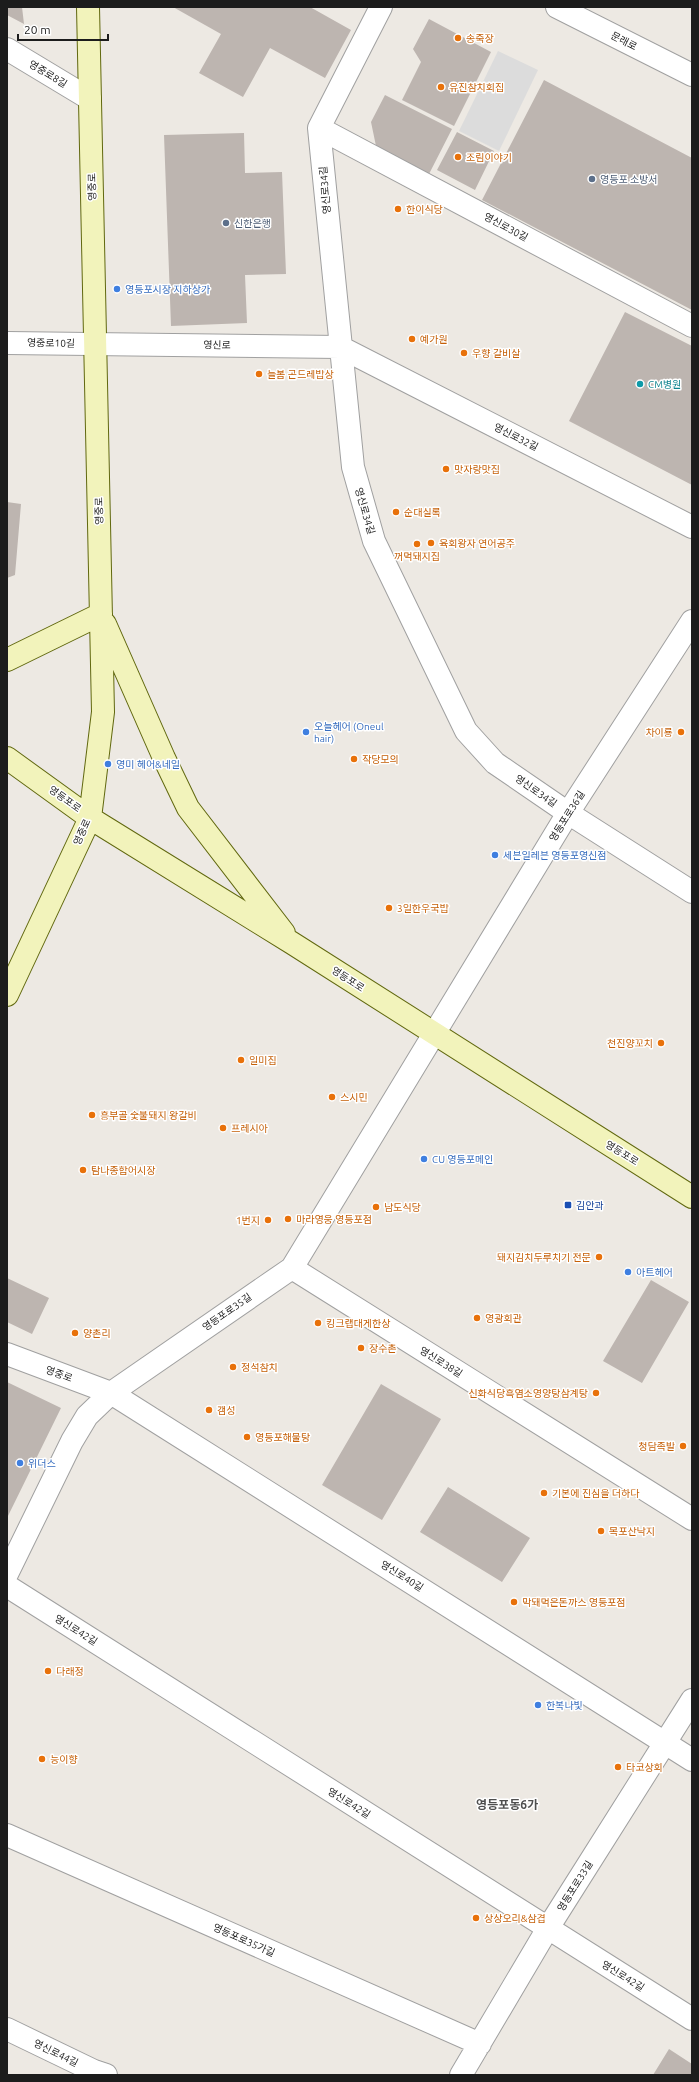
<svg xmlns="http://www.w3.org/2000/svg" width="699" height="2082" font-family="Ubuntu,'Noto Sans KR',sans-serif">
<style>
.parking{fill:#dcdcdc}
.building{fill:#bdb5b0}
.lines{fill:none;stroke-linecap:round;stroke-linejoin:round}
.minor-casing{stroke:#a0a0a0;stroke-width:24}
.tertiary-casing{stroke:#a0a0a0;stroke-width:24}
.secondary-casing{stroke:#61680f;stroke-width:24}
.minor{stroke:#fff;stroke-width:22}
.tertiary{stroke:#fff;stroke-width:22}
.secondary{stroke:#f2f3bb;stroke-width:22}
.food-dot{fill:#e8710a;stroke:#fff;stroke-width:1.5}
.service-dot{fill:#5c6f8a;stroke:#fff;stroke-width:1.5}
.shop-dot{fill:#3f7fe0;stroke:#fff;stroke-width:1.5}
.culture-dot{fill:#0f9aa8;stroke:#fff;stroke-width:1.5}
.transit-dot{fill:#1a4fb4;stroke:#fff;stroke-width:1.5}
.labels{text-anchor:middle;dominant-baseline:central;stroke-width:3;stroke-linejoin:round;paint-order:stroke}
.food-label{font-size:10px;fill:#c56008;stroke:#fff;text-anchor:start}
.street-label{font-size:10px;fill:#1c1c1c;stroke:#fff}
.service-label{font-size:10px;fill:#4e5e75;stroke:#fff;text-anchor:start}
.shop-label{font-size:10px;fill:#366cbe;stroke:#fff;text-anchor:start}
.culture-label{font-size:10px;fill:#0d838f;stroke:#fff;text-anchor:start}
.transit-label{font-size:10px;fill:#164399;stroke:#fff;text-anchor:start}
.quarter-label{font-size:12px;font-weight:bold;fill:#4f4f4f;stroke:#fff}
</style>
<rect width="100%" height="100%" fill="#ede9e3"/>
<!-- parking -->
<path class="parking" d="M498 51 538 70 499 151 459 131Z"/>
<!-- building -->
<path class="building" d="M7 7H22L24 24 7 15Z
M173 7H310L351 30 325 78 270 48 243 97 199 73 221 34Z
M429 19 491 52 454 126 402 100 421 62 413 49Z
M544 80 692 158V310L482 200Z
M385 95 452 129 429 174 376 146 371 122Z
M457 132 494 151 475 190 437 170Z
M244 133 245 173 282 172 286 274 245 275 247 323 171 326 164 135Z
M625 312 692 346V485L569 421Z
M7 502 21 504 15 575 7 578Z
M7 1278 49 1298 32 1334 7 1322Z
M651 1280 689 1302 642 1383 603 1361Z
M7 1382 61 1408 7 1518Z
M381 1384 441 1419 382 1520 322 1485Z
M448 1487 530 1538 502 1582 420 1532Z
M669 2049 692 2064V2075H653Z"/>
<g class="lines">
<defs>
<path id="minor" d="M381 7 319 128 353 467 374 541 466 731 495 763 568 813 692 892
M7 49 90 99
M319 128 692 326
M7 343 340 347 692 527
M292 1268 692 1519
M7 1354 111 1393 692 1760
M7 1574 72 1441 87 1416 111 1393 292 1268 568 813 692 621
M7 1586 692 2019
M7 1835 480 2044
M7 2029 94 2071 106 2075
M461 2075 548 1928 692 1700"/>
<path id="tertiary" d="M557 7 692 75"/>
<path id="secondary" d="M105 624 164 758 188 808 284 933
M7 660 101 614
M7 758 90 818 292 943 692 1197
M7 995 90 818 103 712 88 7"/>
</defs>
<!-- minor casing -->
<use href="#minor" class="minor-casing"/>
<!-- tertiary casing -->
<use href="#tertiary" class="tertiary-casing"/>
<!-- secondary casing -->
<use href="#secondary" class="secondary-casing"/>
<!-- minor -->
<use href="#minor" class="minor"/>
<!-- tertiary -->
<use href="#tertiary" class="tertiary"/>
<!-- secondary -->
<use href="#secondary" class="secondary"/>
</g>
<!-- markers -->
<g class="food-dot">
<circle cx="458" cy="38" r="4"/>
<circle cx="441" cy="87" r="4"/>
<circle cx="458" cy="157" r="4"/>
<circle cx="398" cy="209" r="4"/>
<circle cx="412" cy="339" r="4"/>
<circle cx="464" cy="353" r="4"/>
<circle cx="259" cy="374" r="4"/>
<circle cx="446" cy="469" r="4"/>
<circle cx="396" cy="512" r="4"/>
<circle cx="431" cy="543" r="4"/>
<circle cx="417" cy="544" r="4"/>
<circle cx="681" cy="732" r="4"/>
<circle cx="354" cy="759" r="4"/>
<circle cx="389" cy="908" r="4"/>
<circle cx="661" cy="1043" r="4"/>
<circle cx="241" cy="1060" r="4"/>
<circle cx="332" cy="1097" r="4"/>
<circle cx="92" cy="1115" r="4"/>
<circle cx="223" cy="1128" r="4"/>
<circle cx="83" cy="1170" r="4"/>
<circle cx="376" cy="1207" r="4"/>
<circle cx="288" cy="1219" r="4"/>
<circle cx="268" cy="1220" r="4"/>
<circle cx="599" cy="1257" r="4"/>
<circle cx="477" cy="1318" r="4"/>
<circle cx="318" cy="1323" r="4"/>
<circle cx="75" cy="1333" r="4"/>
<circle cx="361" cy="1348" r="4"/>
<circle cx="233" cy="1367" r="4"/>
<circle cx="596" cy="1393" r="4"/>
<circle cx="209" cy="1410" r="4"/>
<circle cx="247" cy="1437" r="4"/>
<circle cx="683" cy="1446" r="4"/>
<circle cx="544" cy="1493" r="4"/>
<circle cx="601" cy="1531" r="4"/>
<circle cx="514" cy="1602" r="4"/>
<circle cx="48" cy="1671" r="4"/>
<circle cx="42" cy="1759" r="4"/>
<circle cx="618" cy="1767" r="4"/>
<circle cx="476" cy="1918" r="4"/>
</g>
<g class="service-dot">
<circle cx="592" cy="179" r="4"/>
<circle cx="226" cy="223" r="4"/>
</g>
<g class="shop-dot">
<circle cx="117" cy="289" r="4"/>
<circle cx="306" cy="732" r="4"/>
<circle cx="108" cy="764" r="4"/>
<circle cx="495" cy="855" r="4"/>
<circle cx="424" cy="1159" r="4"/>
<circle cx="628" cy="1272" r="4"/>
<circle cx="20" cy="1463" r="4"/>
<circle cx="538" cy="1705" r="4"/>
</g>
<circle class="culture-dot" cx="640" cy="384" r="4"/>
<rect class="transit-dot" x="564" y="1201" width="8" height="8" rx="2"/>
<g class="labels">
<!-- food labels -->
<g class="food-label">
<text x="466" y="38">송죽장</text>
<text x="449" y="87">유진참치회집</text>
<text x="466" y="157">조림이야기</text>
<text x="406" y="209">한이식당</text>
<text x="420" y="339">예가원</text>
<text x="472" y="353">우향 갈비살</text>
<text x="267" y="374">늘봄 곤드레밥상</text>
<text x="454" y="469">맛자랑맛집</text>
<text x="404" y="512">순대실록</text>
<text x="439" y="543">육회왕자 연어공주</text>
<text x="417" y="556" text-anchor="middle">꺼먹돼지집</text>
<text x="673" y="732" text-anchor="end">차이룡</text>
<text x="362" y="759">작당모의</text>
<text x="397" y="908">3일한우국밥</text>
<text x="653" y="1043" text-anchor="end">천진양꼬치</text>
<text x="249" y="1060">일미집</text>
<text x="340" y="1097">스시민</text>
<text x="100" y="1115">흥부골 숯불돼지 왕갈비</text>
<text x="231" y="1128">프레시아</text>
<text x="91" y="1170">탐나종합어시장</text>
<text x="384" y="1207">남도식당</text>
<text x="296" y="1219">마라영웅 영등포점</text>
<text x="260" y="1220" text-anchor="end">1번지</text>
<text x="591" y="1257" text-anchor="end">돼지김치두루치기 전문</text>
<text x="485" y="1318">영광회관</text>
<text x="326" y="1323">킹크랩대게한상</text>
<text x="83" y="1333">양촌리</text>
<text x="369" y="1348">장수촌</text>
<text x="241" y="1367">정석참치</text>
<text x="588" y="1393" text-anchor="end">신화식당흑염소영양탕삼계탕</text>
<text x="217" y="1410">갬성</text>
<text x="255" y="1437">영등포해물탕</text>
<text x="675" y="1446" text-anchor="end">청담족발</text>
<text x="552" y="1493">기본에 진심을 더하다</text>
<text x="609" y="1531">목포산낙지</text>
<text x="522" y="1602">막돼먹은돈까스 영등포점</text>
<text x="56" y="1671">다래정</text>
<text x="50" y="1759">능이향</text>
<text x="626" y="1767">타코상회</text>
<text x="484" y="1918">상상오리&amp;삼겹</text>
</g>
<!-- street labels -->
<g class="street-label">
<text transform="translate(624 41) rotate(27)">문래로</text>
<text transform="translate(48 74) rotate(31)">영중로8길</text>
<text transform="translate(92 187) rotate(-91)">영중로</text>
<text transform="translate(325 190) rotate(-95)">영신로34길</text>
<text transform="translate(506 227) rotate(28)">영신로30길</text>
<text transform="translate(51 343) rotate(1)">영중로10길</text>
<text transform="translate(217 345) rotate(1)">영신로</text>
<text transform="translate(516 437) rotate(27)">영신로32길</text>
<text transform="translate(99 511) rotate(-91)">영중로</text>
<text transform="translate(365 511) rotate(74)">영신로34길</text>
<text transform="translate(536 791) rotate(35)">영신로34길</text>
<text transform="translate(65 799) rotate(36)">영등포로</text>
<text transform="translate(567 816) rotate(-58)">영등포로36길</text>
<text transform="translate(82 832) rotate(-66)">영중로</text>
<text transform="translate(348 979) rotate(33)">영등포로</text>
<text transform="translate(622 1153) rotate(32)">영등포로</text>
<text transform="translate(227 1312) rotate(-35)">영등포로35길</text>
<text transform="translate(441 1362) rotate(32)">영신로38길</text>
<text transform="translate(59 1374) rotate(20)">영중로</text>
<text transform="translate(402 1576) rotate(32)">영신로40길</text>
<text transform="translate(76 1630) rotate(32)">영신로42길</text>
<text transform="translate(349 1803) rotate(32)">영신로42길</text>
<text transform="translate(575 1886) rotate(-58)">영등포로33길</text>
<text transform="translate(244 1940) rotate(24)">영등포로35가길</text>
<text transform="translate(623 1976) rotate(32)">영신로42길</text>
<text transform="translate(56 2053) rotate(26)">영신로44길</text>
</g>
<!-- service labels -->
<g class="service-label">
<text x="600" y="179">영등포 소방서</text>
<text x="234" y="223">신한은행</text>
</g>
<!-- shop labels -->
<g class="shop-label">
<text x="125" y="289">영등포시장 지하상가</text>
<text x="314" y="726">오늘헤어 (Oneul<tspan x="314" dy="12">hair)</tspan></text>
<text x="116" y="764">영미 헤어&amp;네일</text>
<text x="503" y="855">세븐일레븐 영등포영신점</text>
<text x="432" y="1159">CU 영등포메인</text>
<text x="636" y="1272">아트헤어</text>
<text x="28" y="1463">위더스</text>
<text x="546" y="1705">한복나빛</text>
</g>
<!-- culture labels -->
<g class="culture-label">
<text x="648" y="384">CM병원</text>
</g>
<!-- transit labels -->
<g class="transit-label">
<text x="576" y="1205">김안과</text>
</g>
<!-- quarter labels -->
<g class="quarter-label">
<text x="507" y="1804">영등포동6가</text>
</g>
</g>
<!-- border -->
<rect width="699" height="2082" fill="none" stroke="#1c1c1c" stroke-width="16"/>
<!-- scale -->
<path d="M18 34v6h90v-6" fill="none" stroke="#1c1c1c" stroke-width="2"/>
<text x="24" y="34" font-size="12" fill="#1c1c1c" stroke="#ffffff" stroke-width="3" paint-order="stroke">20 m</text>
</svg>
